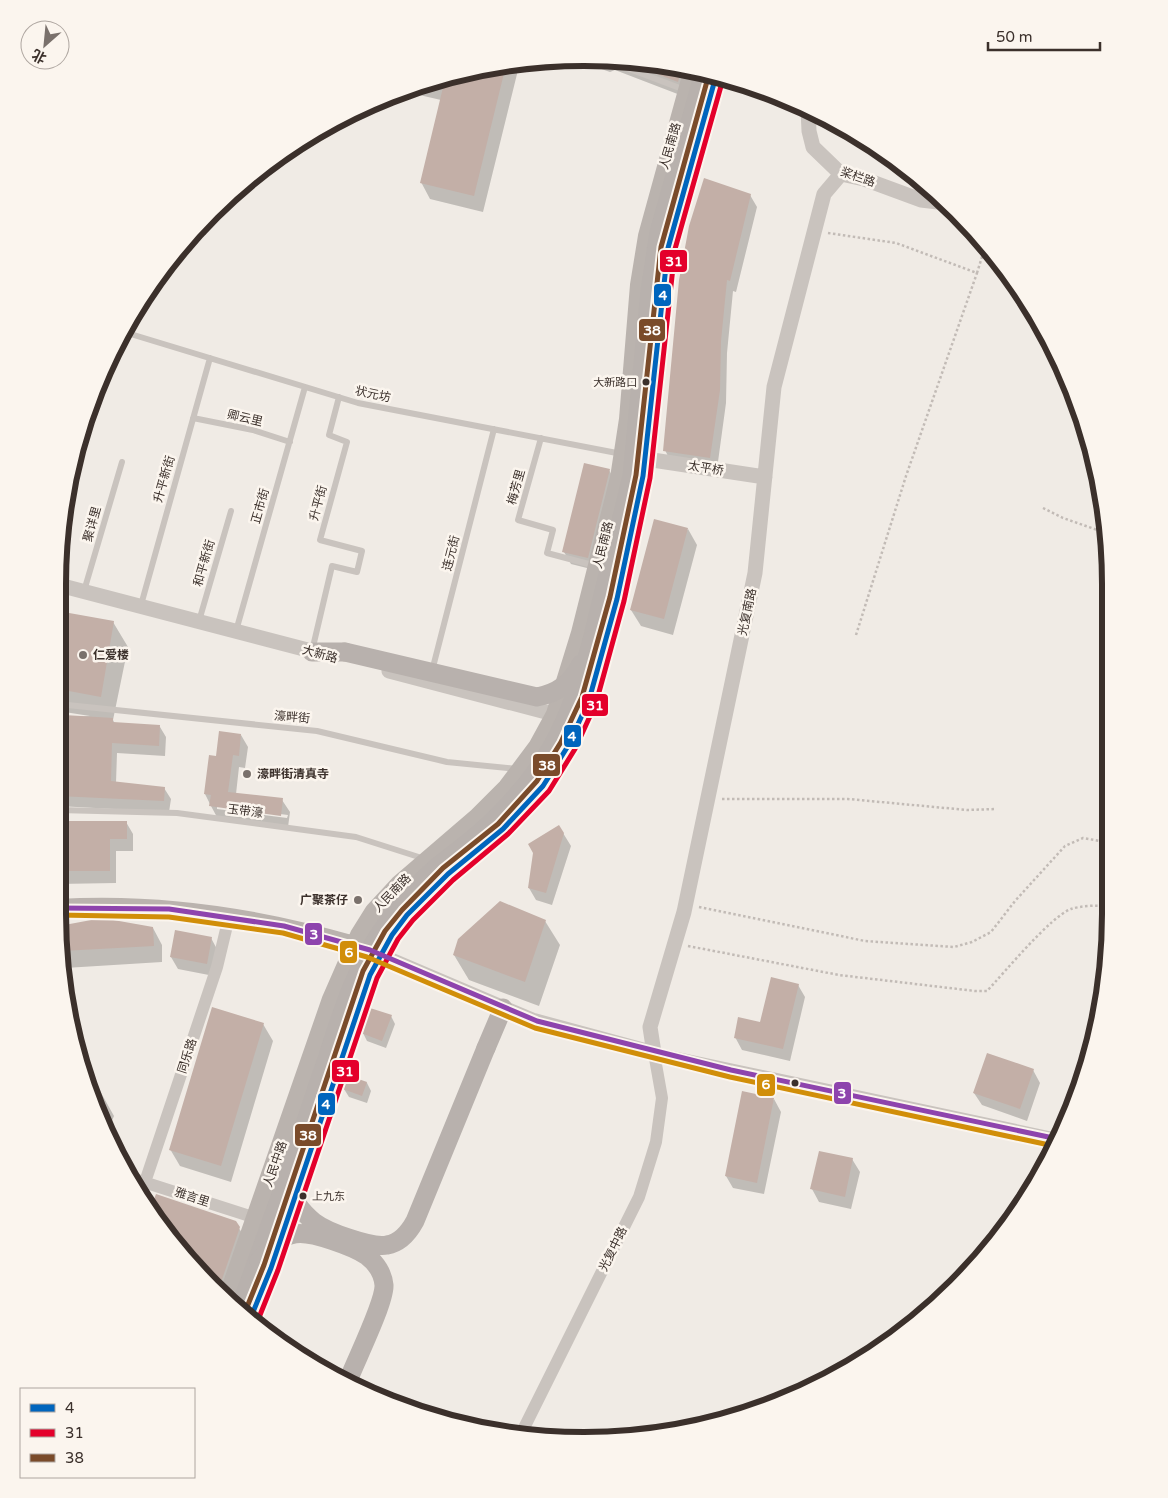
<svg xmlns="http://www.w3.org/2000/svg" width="1168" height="1498" font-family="'Varela Round','Noto Sans SC',sans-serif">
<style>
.shadow{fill:#0003;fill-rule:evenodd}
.building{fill:#c3afa7}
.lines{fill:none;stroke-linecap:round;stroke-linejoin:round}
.path{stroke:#c2bbb6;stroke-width:2.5;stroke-dasharray:2.5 2.5;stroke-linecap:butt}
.service{stroke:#c9c3be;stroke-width:6}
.minor{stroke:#c9c3be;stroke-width:12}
.tertiary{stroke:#c9c3be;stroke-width:15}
.secondary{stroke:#bab3ae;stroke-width:18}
.primary{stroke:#b8b1ad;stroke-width:19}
.primary-bridge{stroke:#b8b1ad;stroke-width:19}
.bus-1-casing{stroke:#fbf5ee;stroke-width:9}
.bus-2-casing{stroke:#fbf5ee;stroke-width:9}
.bus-3-casing{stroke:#fbf5ee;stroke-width:9}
.bus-4-casing{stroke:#fbf5ee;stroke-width:9}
.bus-5-casing{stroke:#fbf5ee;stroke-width:9}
.bus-1{stroke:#0065bd;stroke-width:5}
.bus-2{stroke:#e4002b;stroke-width:5}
.bus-3{stroke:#7a4b2a;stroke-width:5}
.bus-4{stroke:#8e44ad;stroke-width:5}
.bus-5{stroke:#d18e09;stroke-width:5}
.bus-dot{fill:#3b302b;stroke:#fbf5ee;stroke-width:2}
.poi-dot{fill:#7a716c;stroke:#fbf5ee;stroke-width:2}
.labels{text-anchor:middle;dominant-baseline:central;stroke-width:5;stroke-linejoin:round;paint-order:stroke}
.bus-label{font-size:11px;fill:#3b302b;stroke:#fbf5ee;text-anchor:end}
.street-label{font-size:12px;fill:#3b302b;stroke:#fbf5ee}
.poi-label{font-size:12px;font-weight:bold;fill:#3b302b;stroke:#fbf5ee;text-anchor:start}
.rim{fill:none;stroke:#3b302b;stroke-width:6}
.line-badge{stroke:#fbf5ee;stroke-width:2}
.badge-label{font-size:14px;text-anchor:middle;font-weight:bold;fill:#fff}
</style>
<rect width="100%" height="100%" fill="#f0ebe5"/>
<!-- shadow -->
<path class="shadow" d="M584 58 680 67 685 75 688 98 615 70 610 72 573 59Z
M518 64 519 66 483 212 430 199 421 182 441 100 415 94 412 89 482 68Z
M750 195 757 207 736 292 733 291 727 353 726 403 717 469 671 462 665 450Z
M209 218 206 235 195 233Z
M609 470 616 483 595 570 571 564 564 552Z
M688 529 697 545 673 635 641 626 631 610Z
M58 612 113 622 128 647 113 720 115 724 160 727 166 737 165 756 117 753 116 783 164 788 171 799 169 812 58 806V717L90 716 58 711Z
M241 735 248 747 245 768 239 767 236 794 282 800 290 812 288 827 218 819 211 806 205 794 217 757ZM217 806 288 815 287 818 217 809Z
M126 822 133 834V851H116V883L58 884V823Z
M563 833 571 846 552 905 536 900 529 888 535 853Z
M545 921 560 945 539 1006 469 980 454 955Z
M59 928H153L162 945V962L65 968Z
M211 938 218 951 214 976 178 969 171 957Z
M798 985 805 997 790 1061 742 1050 735 1037 761 1023Z
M391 1016 395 1024 386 1048 367 1041 363 1033Z
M263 1024 273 1041 231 1182 180 1166 170 1149Z
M1033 1070 1040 1083 1027 1121 982 1105 974 1093Z
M348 1077 367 1083 371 1091 367 1103 349 1097 344 1089Z
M91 1087 100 1091 114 1116 108 1130Z
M774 1099 781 1112 764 1194 733 1188 726 1176Z
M852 1159 860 1172 851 1209 819 1202 812 1189Z
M157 1196 235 1222 249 1244 229 1300 212 1286 152 1208Z"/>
<!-- building -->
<path class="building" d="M634 62 678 67 680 75 678 82 633 65Z
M506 65 474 196 420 183 445 79 482 68Z
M704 178 751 194 730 281 727 280 721 341 720 390 710 458 663 451 679 280 689 226Z
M584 463 610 469 588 558 562 552Z
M654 519 688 528 664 619 630 610Z
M58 611 114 621 101 697 58 689Z
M64 715 113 718V722L160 725 159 746 112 743 111 781 165 787 164 801 58 796Z
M219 731 241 734 239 756 233 755 228 792 283 798 281 816 209 806 211 795 204 794 209 755 216 756Z
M58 821H127V839H110V871H58Z
M559 825 564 833 546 893 528 888 533 853 528 844Z
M500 901 546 920 525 982 453 955 458 939Z
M102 918 153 927 154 946 62 951 59 926Z
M175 930 212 937 207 964 170 957Z
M771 977 799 984 783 1049 734 1038 738 1017 760 1022Z
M212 1007 264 1023 221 1166 169 1150Z
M370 1008 392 1015 382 1041 361 1033Z
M987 1053 1034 1069 1020 1109 973 1093Z
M347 1075 367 1082 362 1096 343 1089Z
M742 1091 774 1098 757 1183 725 1176Z
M819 1151 853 1158 845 1197 810 1189Z
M156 1194 236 1221 240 1227 218 1291 212 1286 151 1207Z"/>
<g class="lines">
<!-- path -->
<path class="path" d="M828 233 896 243 977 273 985 247
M1043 508 1063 518 1106 533
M856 635 906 476 977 273
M722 799H848L967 810 995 809
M699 907 865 941 954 947 972 942 991 932 1015 901 1065 846 1083 838 1106 842
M688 946 839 975 975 991H987C1004 973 1051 916 1071 909 1080 906 1096 905 1106 906"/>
<!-- service -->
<path class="service" d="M603 59 685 90
M124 332 358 403 622 454
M193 418 253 430 290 442
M541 438 518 520 553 530 547 553 596 566
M84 591 122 462
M141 605 210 358
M199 621 231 511
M236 631 305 387
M312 651 332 566 357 572 362 551 320 540 347 442 329 435 339 397
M432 671 494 429
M58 704 317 731 447 762 517 769
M58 810 177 813 356 837 425 859"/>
<!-- minor -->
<path class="minor" d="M921 200 925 186
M128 1177 256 1218
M141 1194 217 967 229 917
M522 1432 639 1197 656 1142 662 1098 654 1053 1058 1139"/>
<!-- tertiary -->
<path class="tertiary" d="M808 110 809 131 813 147 841 174 864 179 921 200 946 203
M646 459 765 477
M59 585 323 654
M389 671 565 717
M372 952 532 1020 654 1053 650 1027 684 912 755 573 774 387 824 194 841 174"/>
<!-- secondary -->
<path class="secondary" d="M58 908C157 902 258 917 354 945
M227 1298 331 999 359 935 374 911 399 884 477 817 507 787 537 747 555 714 580 633 619 478 628 419 639 285 647 236 693 69
M251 1317 271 1268 370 975 392 935 407 915 448 874 503 829 543 786 568 746 589 700 617 599 643 476 668 248 716 76"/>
<!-- primary -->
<path class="primary" d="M592 640 632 476 650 291 659 232 704 73
M312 652H345
M486 1048 503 1008
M240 1308 291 1167"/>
<!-- primary-bridge -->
<path class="primary-bridge" d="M345 652 537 697C558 693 571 683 581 664
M486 1048 415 1221C409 1232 400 1243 387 1245 371 1248 327 1232 314 1222 308 1217 302 1211 298 1205 291 1193 291 1180 291 1167 303 1130 315 1093 328 1056 343 1008 358 962 388 922 402 902 419 882 438 866 453 854 469 843 483 830 547 772 570 723 592 640
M259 1261C269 1249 279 1237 295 1234 311 1231 354 1247 367 1256 376 1263 383 1274 384 1285 385 1302 355 1362 348 1381"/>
<defs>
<path id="bus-1" d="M251 1317 271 1268 370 975 392 935 407 915 448 874 503 829 543 786 568 746 589 700 617 599 643 476 668 248 716 76"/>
<path id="bus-2" d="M258 1320 278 1270 377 978 398 939 413 920 453 880 508 834 549 791 575 749 596 703 624 601 650 478 675 249 723 79"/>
<path id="bus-3" d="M245 1312 264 1265 363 971 385 931 402 910 443 868 498 824 537 781 561 742 582 697 610 597 636 475 661 247 709 74"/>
<path id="bus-4" d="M58 908 169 909 284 926 370 950 537 1021 731 1070 1058 1139"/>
<path id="bus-5" d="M58 915 169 917 283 933 367 957 535 1028 730 1077 1054 1146"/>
</defs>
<!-- bus-1 casing -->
<use href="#bus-1" class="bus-1-casing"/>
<!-- bus-2 casing -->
<use href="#bus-2" class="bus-2-casing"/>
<!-- bus-3 casing -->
<use href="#bus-3" class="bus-3-casing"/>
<!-- bus-4 casing -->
<use href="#bus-4" class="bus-4-casing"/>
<!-- bus-5 casing -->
<use href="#bus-5" class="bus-5-casing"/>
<!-- bus-1 -->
<use href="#bus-1" class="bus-1"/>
<!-- bus-2 -->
<use href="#bus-2" class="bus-2"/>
<!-- bus-3 -->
<use href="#bus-3" class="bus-3"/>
<!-- bus-4 -->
<use href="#bus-4" class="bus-4"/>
<!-- bus-5 -->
<use href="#bus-5" class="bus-5"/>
</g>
<!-- markers -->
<g class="bus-dot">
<circle cx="646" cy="382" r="4.5"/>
<circle cx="795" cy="1083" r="4.5"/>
<circle cx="303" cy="1196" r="4.5"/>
</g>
<g class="poi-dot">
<circle cx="83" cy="655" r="5"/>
<circle cx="247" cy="774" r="5"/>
<circle cx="358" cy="900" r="5"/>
</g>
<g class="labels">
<!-- bus labels -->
<g class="bus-label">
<text x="637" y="382">大新路口</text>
<text x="312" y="1196" text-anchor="start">上九东</text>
</g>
<!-- street labels -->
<g class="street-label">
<text transform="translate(670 146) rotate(-74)">人民南路</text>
<text transform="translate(858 177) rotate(19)">桨栏路</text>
<text transform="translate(373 394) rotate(12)">状元坊</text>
<text transform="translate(245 418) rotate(13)">卿云里</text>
<text transform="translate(706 468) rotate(9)">太平桥</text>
<text transform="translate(164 479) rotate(-74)">升平新街</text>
<text transform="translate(516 487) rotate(-74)">梅芳里</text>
<text transform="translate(318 503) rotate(-75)">升平街</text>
<text transform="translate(260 506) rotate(-74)">正市街</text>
<text transform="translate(92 524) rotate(-74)">聚详里</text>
<text transform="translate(603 545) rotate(-76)">人民南路</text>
<text transform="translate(451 553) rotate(-76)">连元街</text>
<text transform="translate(204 563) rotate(-74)">和平新街</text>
<text transform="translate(747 612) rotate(-78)">光复南路</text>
<text transform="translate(320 654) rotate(15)">大新路</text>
<text transform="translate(292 717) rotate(5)">濠畔街</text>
<text transform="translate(245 811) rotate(7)">玉带濠</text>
<text transform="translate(392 893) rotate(-46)">人民南路</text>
<text transform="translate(187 1056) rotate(-72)">同乐路</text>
<text transform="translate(275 1164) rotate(-71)">人民中路</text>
<text transform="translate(192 1197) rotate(18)">雅言里</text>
<text transform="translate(613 1249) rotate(-64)">光复中路</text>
</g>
<!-- poi labels -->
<g class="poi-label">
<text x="93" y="655">仁爱楼</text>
<text x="257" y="774">濠畔街清真寺</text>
<text x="348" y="900" text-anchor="end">广聚茶仔</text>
</g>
</g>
<!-- crop -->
<path d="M0 0H1168V1498H0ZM584 66H584A518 518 0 0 1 1102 584V914A518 518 0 0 1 584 1432H584A518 518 0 0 1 66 914V584A518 518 0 0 1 584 66Z" fill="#fbf5ee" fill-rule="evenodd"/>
<path class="rim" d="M584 66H584A518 518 0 0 1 1102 584V914A518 518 0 0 1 584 1432H584A518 518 0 0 1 66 914V584A518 518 0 0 1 584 66Z"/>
<g class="line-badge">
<rect x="659" y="249" width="29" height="24" rx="5" fill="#e4002b"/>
<rect x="653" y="283" width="19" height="24" rx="5" fill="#0065bd"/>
<rect x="638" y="318" width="28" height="24" rx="5" fill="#7a4b2a"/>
<rect x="581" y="693" width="28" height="24" rx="5" fill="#e4002b"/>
<rect x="563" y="724" width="19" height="24" rx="5" fill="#0065bd"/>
<rect x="532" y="753" width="29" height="24" rx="5" fill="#7a4b2a"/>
<rect x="304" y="922" width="19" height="24" rx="5" fill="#8e44ad"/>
<rect x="339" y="940" width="19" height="24" rx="5" fill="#d18e09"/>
<rect x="331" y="1059" width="29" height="24" rx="5" fill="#e4002b"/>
<rect x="756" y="1073" width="20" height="24" rx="5" fill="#d18e09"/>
<rect x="833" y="1081" width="19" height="24" rx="5" fill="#8e44ad"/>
<rect x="317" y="1092" width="19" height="24" rx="5" fill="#0065bd"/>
<rect x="294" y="1123" width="28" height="24" rx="5" fill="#7a4b2a"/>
</g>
<g class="badge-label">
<text x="674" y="266">31</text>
<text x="663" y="300">4</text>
<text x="652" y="335">38</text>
<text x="595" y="710">31</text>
<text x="572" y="741">4</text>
<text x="547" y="770">38</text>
<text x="314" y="939">3</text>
<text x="349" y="957">6</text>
<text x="345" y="1076">31</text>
<text x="766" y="1089">6</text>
<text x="842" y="1098">3</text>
<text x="326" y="1109">4</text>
<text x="308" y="1140">38</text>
</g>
<!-- legend -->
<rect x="20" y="1388" width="175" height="90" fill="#fbf5ee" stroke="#aea6a0"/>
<rect x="30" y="1404" width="25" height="8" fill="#0065bd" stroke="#aea6a0"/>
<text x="65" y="1413" font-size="15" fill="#3b302b">4</text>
<rect x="30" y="1429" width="25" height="8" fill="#e4002b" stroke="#aea6a0"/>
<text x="65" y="1438" font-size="15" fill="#3b302b">31</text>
<rect x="30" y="1454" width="25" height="8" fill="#7a4b2a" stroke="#aea6a0"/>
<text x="65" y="1463" font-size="15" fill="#3b302b">38</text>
<!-- north arrow -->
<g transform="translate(45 45) rotate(207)"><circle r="24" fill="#fbf5ee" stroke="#aea6a0"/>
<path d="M0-4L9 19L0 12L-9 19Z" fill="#7a716c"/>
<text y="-8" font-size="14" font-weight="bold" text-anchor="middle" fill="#3b302b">北</text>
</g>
<!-- scale -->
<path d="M988 42v8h112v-8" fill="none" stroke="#3b302b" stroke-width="2.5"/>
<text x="996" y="42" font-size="15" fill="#3b302b" stroke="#fbf5ee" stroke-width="4" paint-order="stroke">50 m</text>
</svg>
